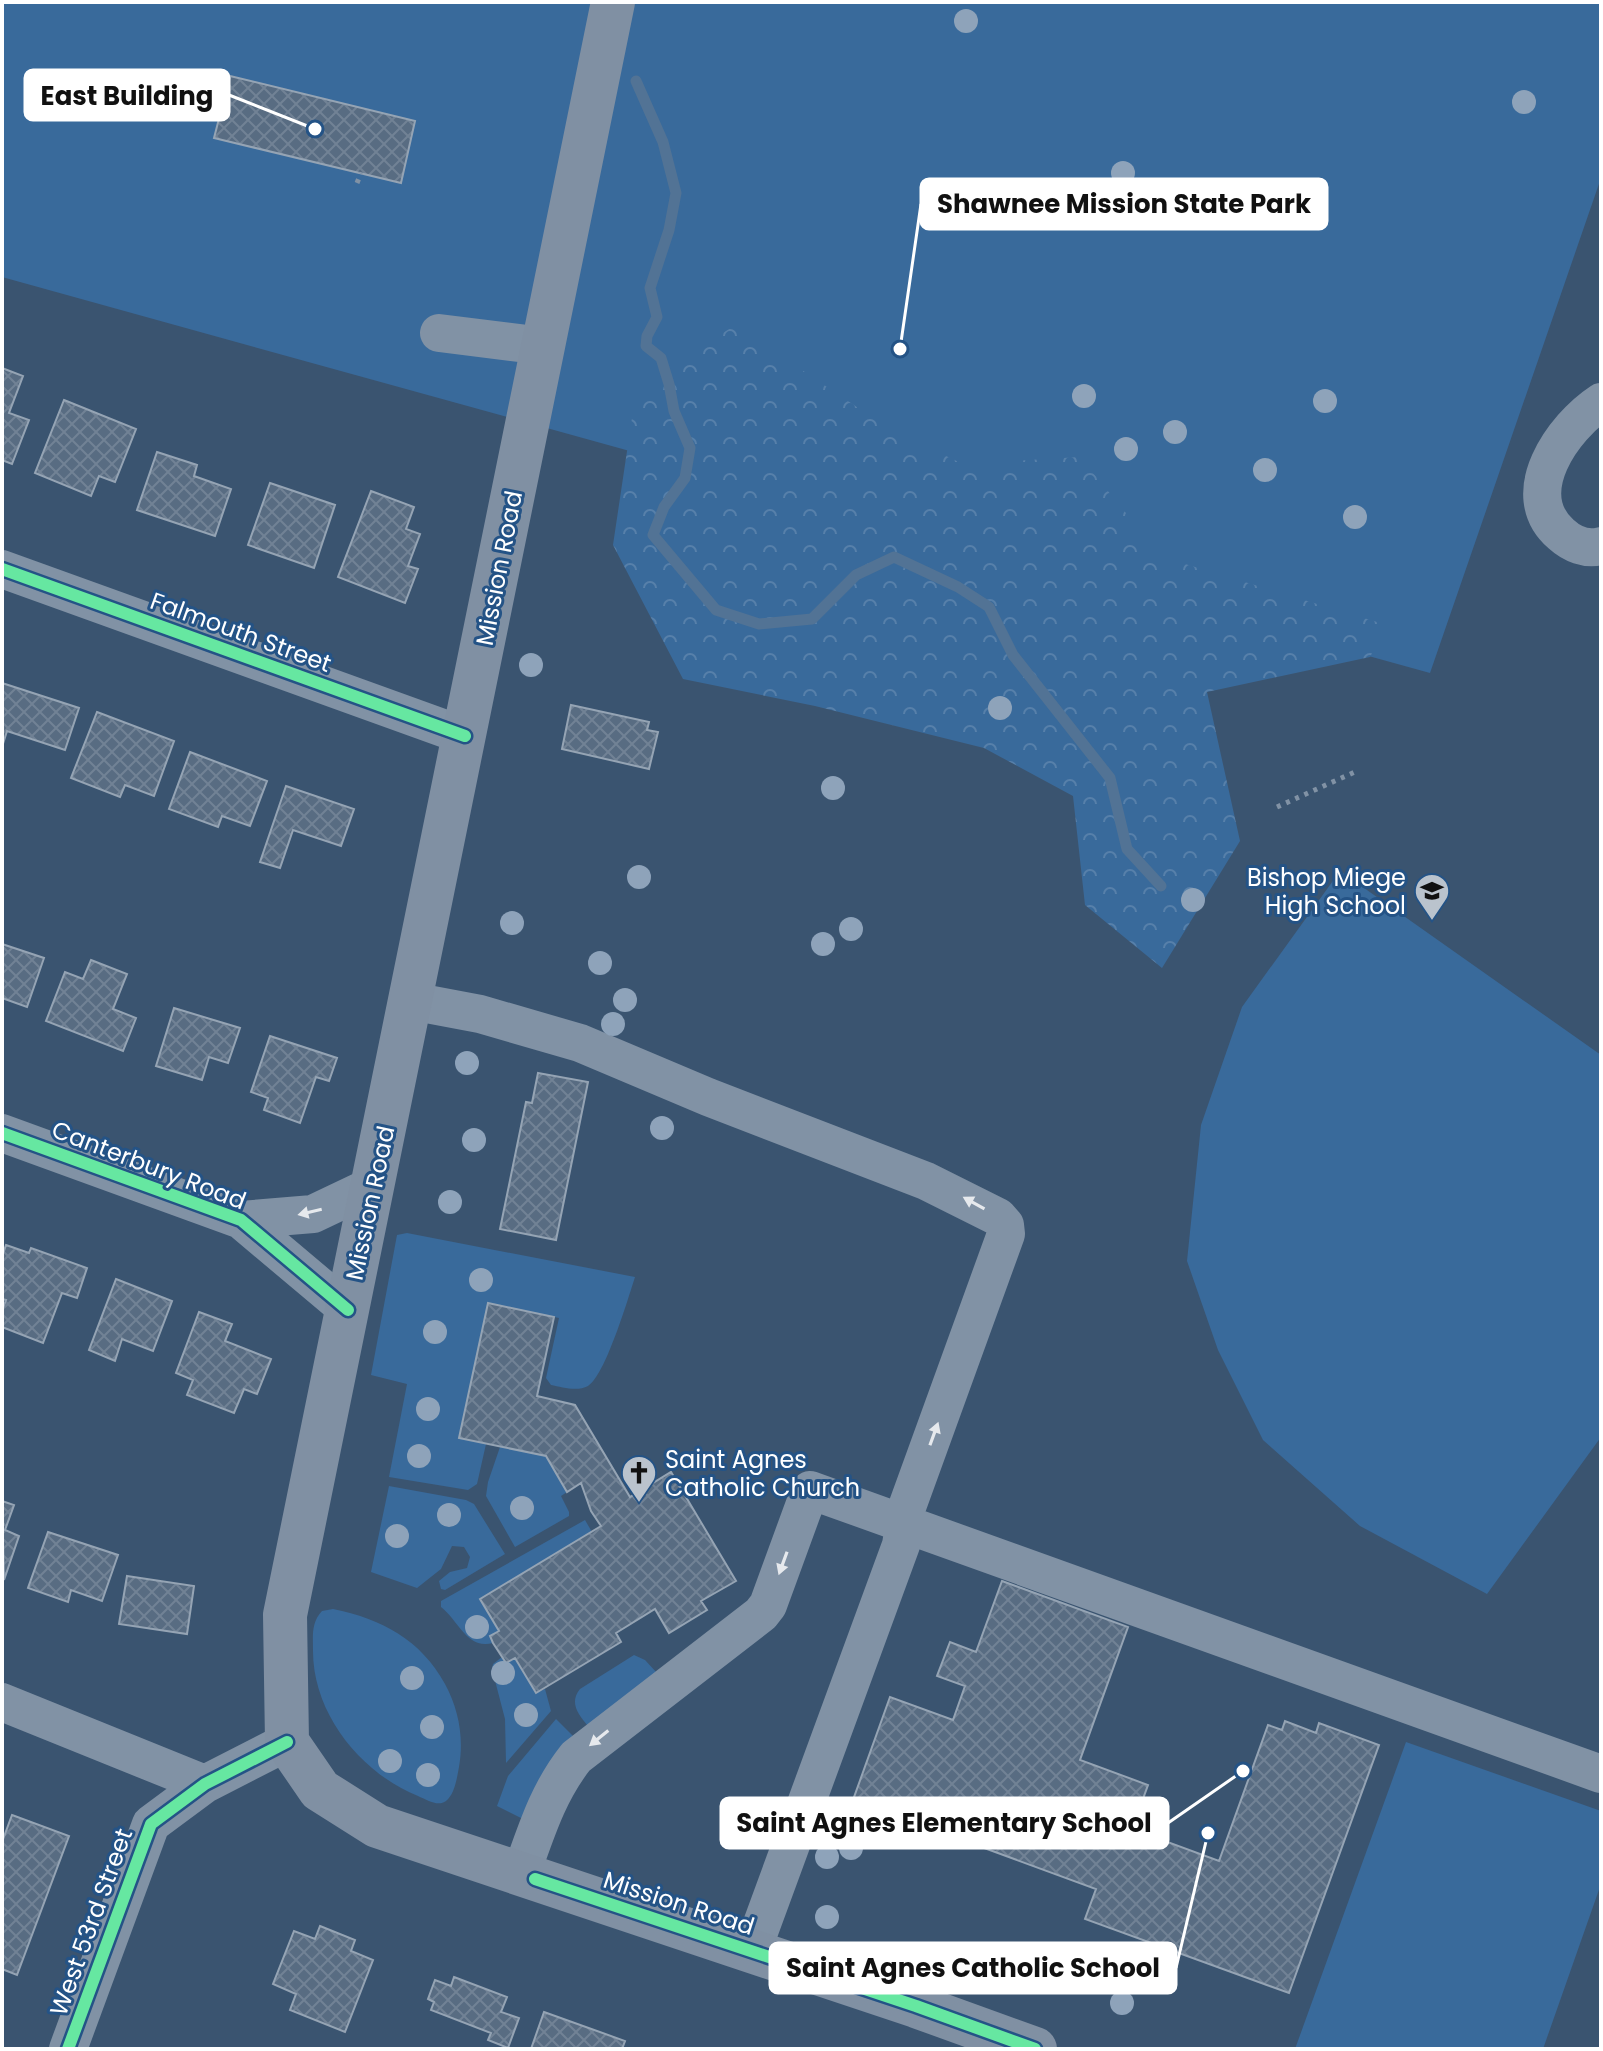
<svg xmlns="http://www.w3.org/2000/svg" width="1603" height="2051" font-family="Poppins,sans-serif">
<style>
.green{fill:#396a9b}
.forest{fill:url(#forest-crowns)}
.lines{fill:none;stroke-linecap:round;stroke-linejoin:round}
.stream{stroke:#527395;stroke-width:11}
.building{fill:url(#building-cross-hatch);stroke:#95a4b4;stroke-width:2}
.path{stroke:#8192a5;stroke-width:5;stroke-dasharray:4 6;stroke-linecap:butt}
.minor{stroke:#8192a5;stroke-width:38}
.major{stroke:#8090a3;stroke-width:44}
.cycleway-casing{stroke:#245386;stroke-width:17}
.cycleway{stroke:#66e7a1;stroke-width:12}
.tree{fill:#8ea3ba}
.oneway{fill:#e6e9ed}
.labels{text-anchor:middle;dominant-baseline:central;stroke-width:6;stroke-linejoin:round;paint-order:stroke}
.street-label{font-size:24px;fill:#fff;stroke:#245386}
.poi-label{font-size:24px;fill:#fff;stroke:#245386;text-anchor:end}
.leader{fill:none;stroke:#fff;stroke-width:3}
.callout-dot{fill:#fff;stroke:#245386;stroke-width:3}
.callout{fill:#fff;stroke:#fff;stroke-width:3}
.callout-label{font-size:26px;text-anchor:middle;font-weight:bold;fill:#111}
</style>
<defs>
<pattern id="forest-crowns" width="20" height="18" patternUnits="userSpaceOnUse" patternTransform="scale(2)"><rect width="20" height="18" fill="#396a9b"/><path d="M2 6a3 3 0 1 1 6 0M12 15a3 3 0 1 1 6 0" fill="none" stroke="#5780aa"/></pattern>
<pattern id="building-cross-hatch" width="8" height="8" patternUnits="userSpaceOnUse" patternTransform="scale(2)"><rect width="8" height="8" fill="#586c82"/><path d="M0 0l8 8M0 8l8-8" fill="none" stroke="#718295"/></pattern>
</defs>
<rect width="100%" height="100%" fill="#3a5470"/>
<!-- green -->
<path class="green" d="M2 2H1601V178L1430 673 2 277Z
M1340 871 1601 1055V1437L1487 1594 1360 1526 1263 1440 1218 1350 1187 1261 1201 1125 1242 1007Z
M407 1233 635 1277C628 1299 605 1376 588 1386 577 1392 562 1387 551 1385L546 1378 559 1318 488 1303 460 1438 486 1444 477 1484 468 1490 389 1477 407 1384 371 1375 397 1235Z
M500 1447 546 1456 567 1492 561 1496 569 1512V1516L515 1547 486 1496 488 1482Z
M389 1486 466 1500 474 1504 505 1554 445 1590 441 1589 439 1581 450 1572 467 1568 470 1557 464 1547 452 1546 441 1569 417 1588 371 1572Z
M585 1520 592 1532 480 1599 499 1631 490 1636 493 1643C467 1650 459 1621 441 1607V1601Z
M333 1609C382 1619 421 1640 445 1684 459 1710 464 1738 459 1767 457 1777 455 1794 446 1801 438 1807 427 1800 418 1796 361 1773 313 1714 313 1651 313 1635 311 1623 322 1611Z
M634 1655 645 1660 657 1673 588 1726C578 1714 569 1703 580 1689Z
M502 1657 506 1663 515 1658 536 1693 545 1689 551 1711 506 1763 505 1719 492 1669 493 1664Z
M556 1719 577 1740 525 1820 497 1806 508 1776Z
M1406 1742 1601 1811V1884L1543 2049H1295Z"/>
<!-- forest -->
<path class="forest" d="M735 325 891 430 963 464 1080 457 1162 557 1387 625 1370 657 1207 692 1240 841 1162 968 1085 905 1073 796 984 748 815 706 683 679 613 545 636 391Z"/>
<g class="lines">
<!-- stream -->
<path class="stream" d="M636 81 663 142 676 193 669 230 650 288 657 317 647 336 646 346 661 358 669 384 674 411 690 448 685 478 664 507 653 535 716 610 759 624 812 619 856 575 894 557 958 587 989 607 1013 655 1110 778 1127 849 1161 886"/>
</g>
<!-- building -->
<path class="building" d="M230 76 415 121 401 183 214 138Z
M2 368 23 376 9 413 29 420 12 464 2 460Z
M64 400 136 429 115 482 99 476 91 496 35 473Z
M157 452 197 465 194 476 231 489 215 536 137 510Z
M270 483 335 505 314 568 248 545Z
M371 491 414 507 406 529 420 534 408 566 418 569 405 603 338 577Z
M2 683 79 708 65 750 7 731 2 747Z
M571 705 649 722 647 730 658 732 649 769 562 749Z
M97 712 174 741 154 796 125 785 120 797 71 778Z
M190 752 267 781 250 826 222 816 218 827 169 809Z
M286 786 354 809 341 846 293 830 280 868 260 862Z
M2 944 44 958 27 1007 2 998Z
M91 960 127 974 113 1009 136 1018 123 1051 46 1021 65 972 83 979Z
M174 1008 240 1028 228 1063 209 1057 202 1080 156 1066Z
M270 1036 337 1058 329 1081 316 1077 300 1123 264 1110 268 1098 251 1092Z
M538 1073 588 1082 556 1240 500 1229 526 1102 532 1103Z
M6 1245 29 1253 31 1248 87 1268 77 1298 62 1293 43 1343 2 1327V1311L6 1300 2 1299V1257Z
M116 1279 172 1301 153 1351 122 1339 115 1361 89 1350Z
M488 1303 554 1317 537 1396 575 1405 630 1497 671 1472 736 1581 701 1601 707 1610 669 1633 655 1609 616 1633 621 1642 536 1693 515 1658 506 1663 493 1643 490 1636 499 1631 480 1599 601 1526 591 1511 581 1483 567 1492 546 1456 459 1438Z
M199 1312 232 1324 225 1341 271 1359 257 1394 244 1389 234 1413 187 1395 193 1380 176 1373Z
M2 1501 14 1505 5 1530 19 1536 4 1580Z
M48 1532 118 1555 102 1601 71 1590 68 1602 28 1588Z
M127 1576 194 1586 187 1634 119 1624Z
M1002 1581 1128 1627 1080 1760 1148 1785 1132 1829 1219 1861 1268 1725 1282 1730 1285 1721 1316 1733 1319 1723 1379 1745 1289 1993 1085 1919 1096 1889 853 1800 890 1697 953 1720 965 1686 937 1676 950 1642 976 1652Z
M12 1815 69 1836 17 1975 2 1969V1842Z
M320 1926 355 1940 351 1951 373 1960 345 2032 290 2010 296 1994 273 1984 294 1931 315 1939Z
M454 1977 507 1997 501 2012 519 2018 508 2048 488 2040 491 2033 431 2010 434 2002 428 1999 435 1980 451 1986Z
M544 2012 625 2041 622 2049H531Z"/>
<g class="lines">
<!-- path -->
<path class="path" d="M357 183 361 173
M1277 807 1357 771
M1156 1959 1160 1946"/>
<!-- minor -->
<path class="minor" d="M439 333 544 346
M1601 402C1563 427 1515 494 1561 534 1572 544 1586 550 1601 546
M2 569 465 736
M411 1001 480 1014 580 1043 708 1097 926 1181 998 1217 1005 1225 1006 1234 907 1507 901 1545 752 1951
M2 1133 241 1220 348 1310
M241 1220 313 1214 374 1185
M2 1702 205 1784
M521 1874C536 1832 548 1792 576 1757L761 1614 768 1605 810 1490 1601 1774
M68 2049 151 1824 205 1784 287 1742"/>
<!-- major -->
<path class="major" d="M613 2 285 1615 287 1742 320 1790 377 1826 916 2006 1035 2049"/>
<defs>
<path id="cycleway" d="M2 569 465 736
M2 1133 241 1220 348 1310
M535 1879 916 2006 1035 2049
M68 2049 151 1824 205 1784 287 1742"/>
</defs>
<!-- cycleway casing -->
<use href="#cycleway" class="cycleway-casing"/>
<!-- cycleway -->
<use href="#cycleway" class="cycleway"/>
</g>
<!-- trees -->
<g class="tree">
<circle cx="966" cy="21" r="12"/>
<circle cx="1524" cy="102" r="12"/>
<circle cx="1123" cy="173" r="12"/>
<circle cx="1084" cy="396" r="12"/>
<circle cx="1325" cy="401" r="12"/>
<circle cx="1175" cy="432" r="12"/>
<circle cx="1126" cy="449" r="12"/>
<circle cx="1265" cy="470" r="12"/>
<circle cx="1355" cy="517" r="12"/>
<circle cx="531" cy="665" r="12"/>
<circle cx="1000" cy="708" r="12"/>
<circle cx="833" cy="788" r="12"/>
<circle cx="639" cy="877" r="12"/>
<circle cx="1193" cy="900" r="12"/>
<circle cx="512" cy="923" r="12"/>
<circle cx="851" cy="929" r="12"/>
<circle cx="823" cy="944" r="12"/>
<circle cx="600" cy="963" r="12"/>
<circle cx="625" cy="1000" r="12"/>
<circle cx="613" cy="1024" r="12"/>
<circle cx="467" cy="1063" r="12"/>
<circle cx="662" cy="1128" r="12"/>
<circle cx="474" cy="1140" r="12"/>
<circle cx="450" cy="1202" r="12"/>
<circle cx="481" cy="1280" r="12"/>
<circle cx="435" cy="1332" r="12"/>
<circle cx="428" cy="1409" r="12"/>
<circle cx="419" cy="1456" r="12"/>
<circle cx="522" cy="1508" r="12"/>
<circle cx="449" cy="1515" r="12"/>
<circle cx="397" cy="1536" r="12"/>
<circle cx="477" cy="1627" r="12"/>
<circle cx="503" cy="1673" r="12"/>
<circle cx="412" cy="1678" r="12"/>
<circle cx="526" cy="1715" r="12"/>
<circle cx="432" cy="1727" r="12"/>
<circle cx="390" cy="1761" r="12"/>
<circle cx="428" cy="1775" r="12"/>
<circle cx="851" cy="1848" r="12"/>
<circle cx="827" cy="1857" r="12"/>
<circle cx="827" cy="1917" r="12"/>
<circle cx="1122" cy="2003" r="12"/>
</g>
<!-- one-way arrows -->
<defs><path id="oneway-solid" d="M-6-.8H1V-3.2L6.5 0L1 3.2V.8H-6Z" transform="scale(2)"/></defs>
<g class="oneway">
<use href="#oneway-solid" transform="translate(974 1203) rotate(-151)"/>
<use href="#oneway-solid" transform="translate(310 1212) rotate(167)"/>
<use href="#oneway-solid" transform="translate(934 1434) rotate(-70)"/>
<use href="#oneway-solid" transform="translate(783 1563) rotate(110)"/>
<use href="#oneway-solid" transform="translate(599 1738) rotate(141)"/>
</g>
<!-- icons -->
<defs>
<symbol id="school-pin" viewBox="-11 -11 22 30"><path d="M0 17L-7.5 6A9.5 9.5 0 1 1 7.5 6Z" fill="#bac3cd" stroke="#245386"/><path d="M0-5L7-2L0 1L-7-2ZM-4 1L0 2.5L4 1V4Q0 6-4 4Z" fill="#111"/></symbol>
<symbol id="church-pin" viewBox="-11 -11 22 30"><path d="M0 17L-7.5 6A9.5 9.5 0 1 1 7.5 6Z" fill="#bac3cd" stroke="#245386"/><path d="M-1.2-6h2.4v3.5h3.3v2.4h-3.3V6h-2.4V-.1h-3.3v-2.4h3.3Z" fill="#111"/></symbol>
</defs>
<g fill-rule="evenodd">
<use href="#school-pin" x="1412" y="871" width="40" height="54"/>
<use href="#church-pin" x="619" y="1453" width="40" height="54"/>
</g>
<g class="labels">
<!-- street labels -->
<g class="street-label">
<text transform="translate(499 568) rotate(-79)">Mission Road</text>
<text transform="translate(241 632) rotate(20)">Falmouth Street</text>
<text transform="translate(149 1165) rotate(21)">Canterbury Road</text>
<text transform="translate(370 1203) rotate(-78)">Mission Road</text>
<text transform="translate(679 1903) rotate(18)">Mission Road</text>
<text transform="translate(91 1922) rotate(-70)">West 53rd Street</text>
</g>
<!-- poi labels -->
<g class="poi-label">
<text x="1406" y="877">Bishop Miege<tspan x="1406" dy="28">High School</tspan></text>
<text x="665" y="1459" text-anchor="start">Saint Agnes<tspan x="665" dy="28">Catholic Church</tspan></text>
</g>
</g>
<!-- callouts -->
<path class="leader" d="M315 129L229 95M900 349L921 204M1243 1771L1168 1823M1208 1833L1176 1968"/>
<g class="callout-dot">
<circle cx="315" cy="129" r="8"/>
<circle cx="900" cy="349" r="8"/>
<circle cx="1243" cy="1771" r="8"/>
<circle cx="1208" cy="1833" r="8"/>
</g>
<g class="callout">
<rect x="25" y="70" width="204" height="50" rx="8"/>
<rect x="921" y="179" width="406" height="50" rx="8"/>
<rect x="721" y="1798" width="447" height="50" rx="8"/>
<rect x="770" y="1943" width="406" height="50" rx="8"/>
</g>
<g class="callout-label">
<text x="127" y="105">East Building</text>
<text x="1124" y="213">Shawnee Mission State Park</text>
<text x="944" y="1832">Saint Agnes Elementary School</text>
<text x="973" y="1977">Saint Agnes Catholic School</text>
</g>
<!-- border -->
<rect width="1603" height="2051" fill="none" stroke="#ffffff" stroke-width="8"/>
</svg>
